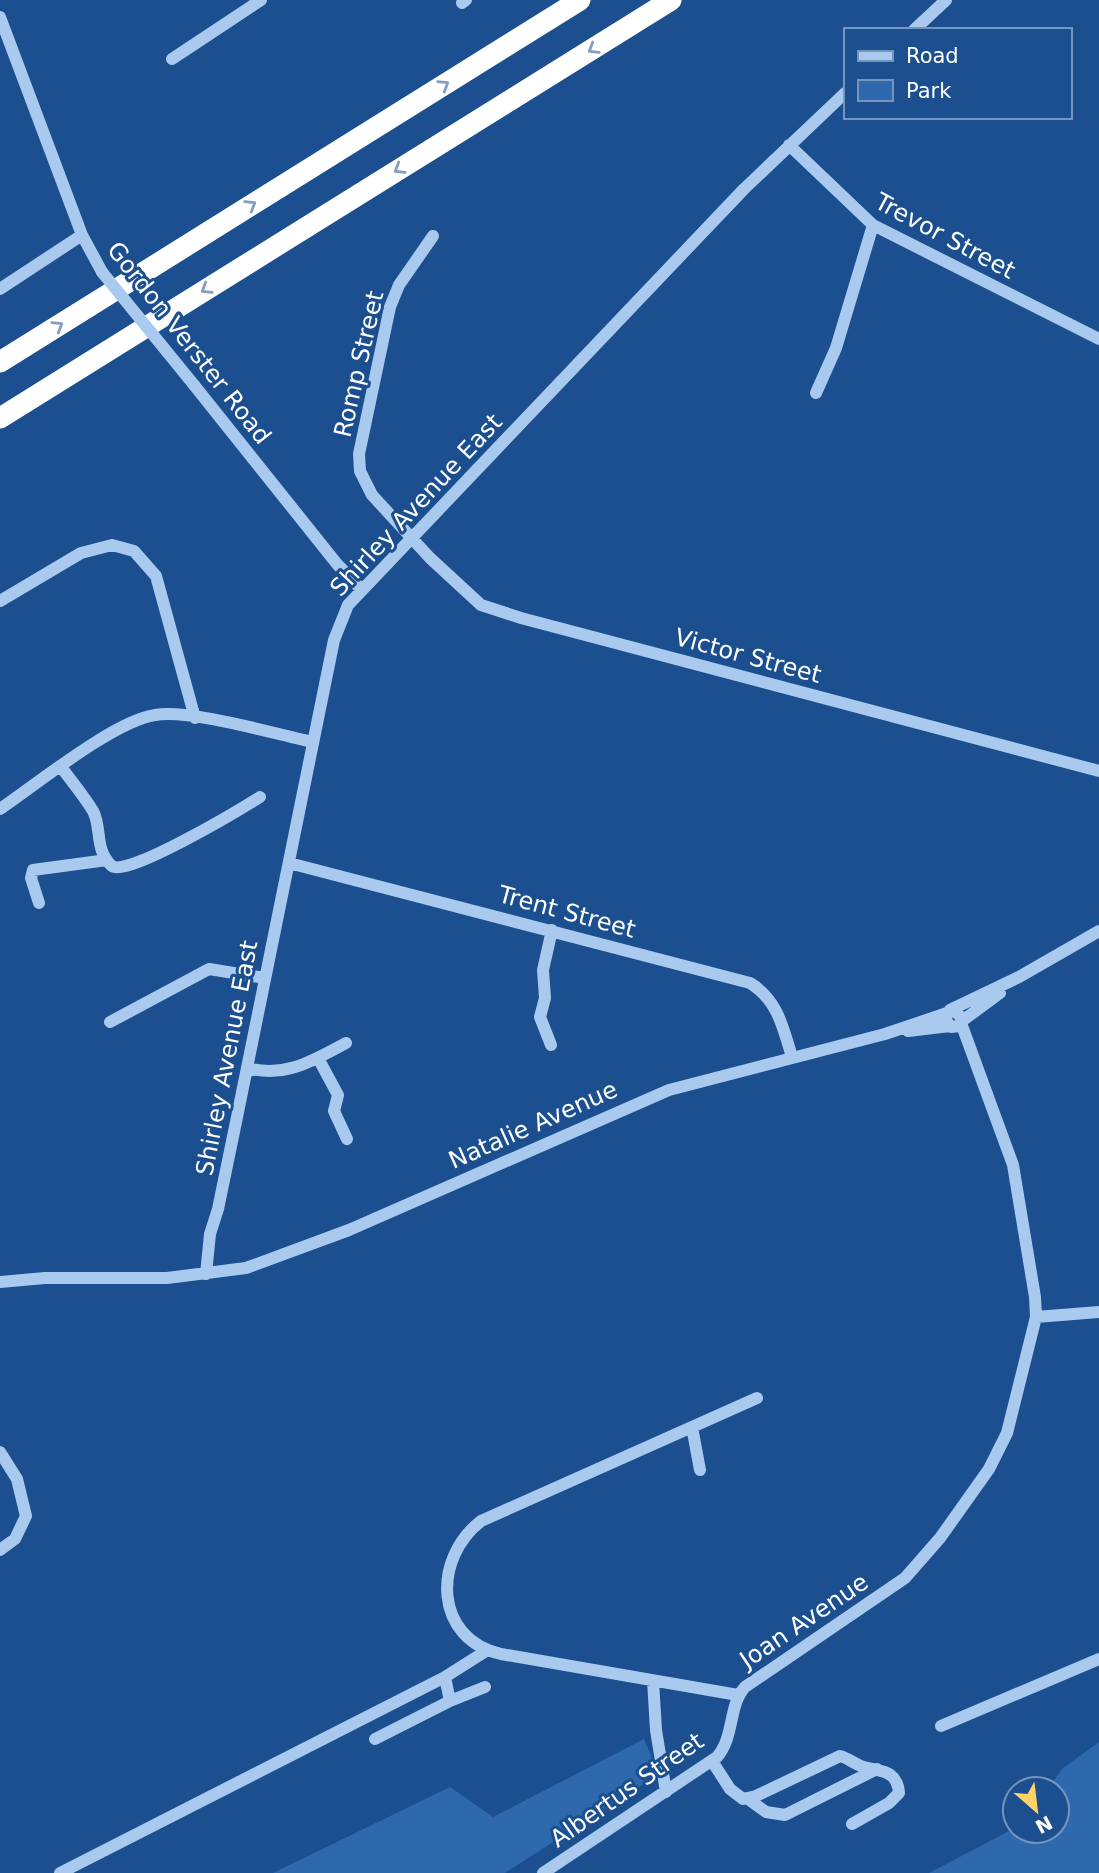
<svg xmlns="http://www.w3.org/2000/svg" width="1099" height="1873" font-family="'DejaVu Sans',sans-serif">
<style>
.green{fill:#2e69ad}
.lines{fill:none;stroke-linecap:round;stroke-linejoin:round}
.minor{stroke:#a9c9ee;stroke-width:12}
.highway{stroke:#fff;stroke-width:21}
.minor-bridge{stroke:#a9c9ee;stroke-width:12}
.oneway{stroke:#829ec1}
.labels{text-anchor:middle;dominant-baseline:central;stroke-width:6;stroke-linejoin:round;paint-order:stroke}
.street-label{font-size:24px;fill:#fff;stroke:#1b4f8f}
</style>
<rect width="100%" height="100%" fill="#1b4f8f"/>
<!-- green -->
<path class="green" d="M644 1739 659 1774 505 1873H273L450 1787 493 1817Z
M1099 1742V1873H929L1015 1828V1831H1057V1789H1048L1062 1769Z"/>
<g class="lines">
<!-- minor -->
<path class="minor" d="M462 3 466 0
M0 17 82 235 102 272
M914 30 946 0
M172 59 261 0
M789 145 873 225 1099 339
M433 236 399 285 390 307 359 454 360 471 372 495 430 558 481 605 521 618 1099 771
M0 289 82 235
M194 385 337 564 361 589
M816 393 836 348 873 225
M0 601 81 553 112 545 134 551 156 576 195 718
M62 768C72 782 84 796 93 811 102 827 94 850 112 866 126 878 241 809 260 797
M0 809C37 784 114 721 155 715 190 709 275 734 313 742
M289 863 750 983C778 1000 783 1028 792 1057
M39 903 31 878 33 870 107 860
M954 1010 962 1018 959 1026 951 1027 945 1019 950 1010 1019 977 1099 931
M962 1021 1000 993
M110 1022 209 969 265 978
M908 1031 950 1026
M551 1045 540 1017 545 998 543 970 552 930
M318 1058 338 1095 334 1111 347 1139
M247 1068C286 1078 312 1061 346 1043
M206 1274 210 1234 218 1209 236 1122 334 640 348 605 744 189 845 93
M0 1282 45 1278H167L246 1268 349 1230 669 1090 885 1034 947 1013
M1036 1317 1099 1312
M692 1427 700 1470
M0 1452 17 1479 26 1516 15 1539 0 1550
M653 1681 656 1730 666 1792
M738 1695 501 1654C434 1639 432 1559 481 1521L757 1398
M450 1701 485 1687
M941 1726 1099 1659
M375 1739 450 1701 445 1677
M712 1761 730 1789 743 1799 756 1796 840 1756C848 1758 853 1763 861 1766 878 1772 897 1768 899 1793L889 1803 852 1824
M748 1799 766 1812 785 1815 877 1769
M60 1873 445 1677 486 1651
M543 1873 717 1757C735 1736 728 1706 745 1687L905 1578 940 1538 989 1469 1007 1433 1036 1317 1035 1297 1013 1165 961 1023"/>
<!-- highway -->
<path class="highway" d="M0 362 580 0
M0 418 671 0"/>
<!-- minor-bridge -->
<path class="minor-bridge" d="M102 272 194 385"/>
</g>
<!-- one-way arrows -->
<defs><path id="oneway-chevron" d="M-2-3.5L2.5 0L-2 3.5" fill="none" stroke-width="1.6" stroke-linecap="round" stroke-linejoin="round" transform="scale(1.75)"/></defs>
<g class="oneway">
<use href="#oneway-chevron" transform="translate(593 49) rotate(148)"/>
<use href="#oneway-chevron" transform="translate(444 85) rotate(-32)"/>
<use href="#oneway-chevron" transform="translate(399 169) rotate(148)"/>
<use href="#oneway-chevron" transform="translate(251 205) rotate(-32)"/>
<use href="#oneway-chevron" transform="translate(206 289) rotate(148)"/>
<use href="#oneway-chevron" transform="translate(58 326) rotate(-32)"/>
</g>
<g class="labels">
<!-- street labels -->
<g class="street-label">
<text transform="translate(945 236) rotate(28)">Trevor Street</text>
<text transform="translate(189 343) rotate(52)">Gordon Verster Road</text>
<text transform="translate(359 364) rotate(-77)">Romp Street</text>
<text transform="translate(416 505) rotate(-47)">Shirley Avenue East</text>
<text transform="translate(748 656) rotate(15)">Victor Street</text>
<text transform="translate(567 912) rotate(15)">Trent Street</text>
<text transform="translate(227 1058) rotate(-79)">Shirley Avenue East</text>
<text transform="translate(533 1125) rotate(-24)">Natalie Avenue</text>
<text transform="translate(804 1621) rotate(-34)">Joan Avenue</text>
<text transform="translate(627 1790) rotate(-35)">Albertus Street</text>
</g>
</g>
<!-- legend -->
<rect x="844" y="28" width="228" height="91" fill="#1b4f8f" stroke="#7695bc" stroke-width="2"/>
<rect x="858" y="51" width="35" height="10" fill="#a9c9ee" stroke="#7695bc" stroke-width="2"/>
<text x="906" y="63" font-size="21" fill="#ffffff">Road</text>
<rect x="858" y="80" width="35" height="21" fill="#2e69ad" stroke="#7695bc" stroke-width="2"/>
<text x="906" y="98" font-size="21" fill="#ffffff">Park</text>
<!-- north arrow -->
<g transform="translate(1036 1810) rotate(152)"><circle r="33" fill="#1b4f8f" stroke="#7695bc" stroke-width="2"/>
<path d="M0-5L12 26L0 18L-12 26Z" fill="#ffd166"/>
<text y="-10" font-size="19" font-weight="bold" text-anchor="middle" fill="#ffffff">N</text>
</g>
</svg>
